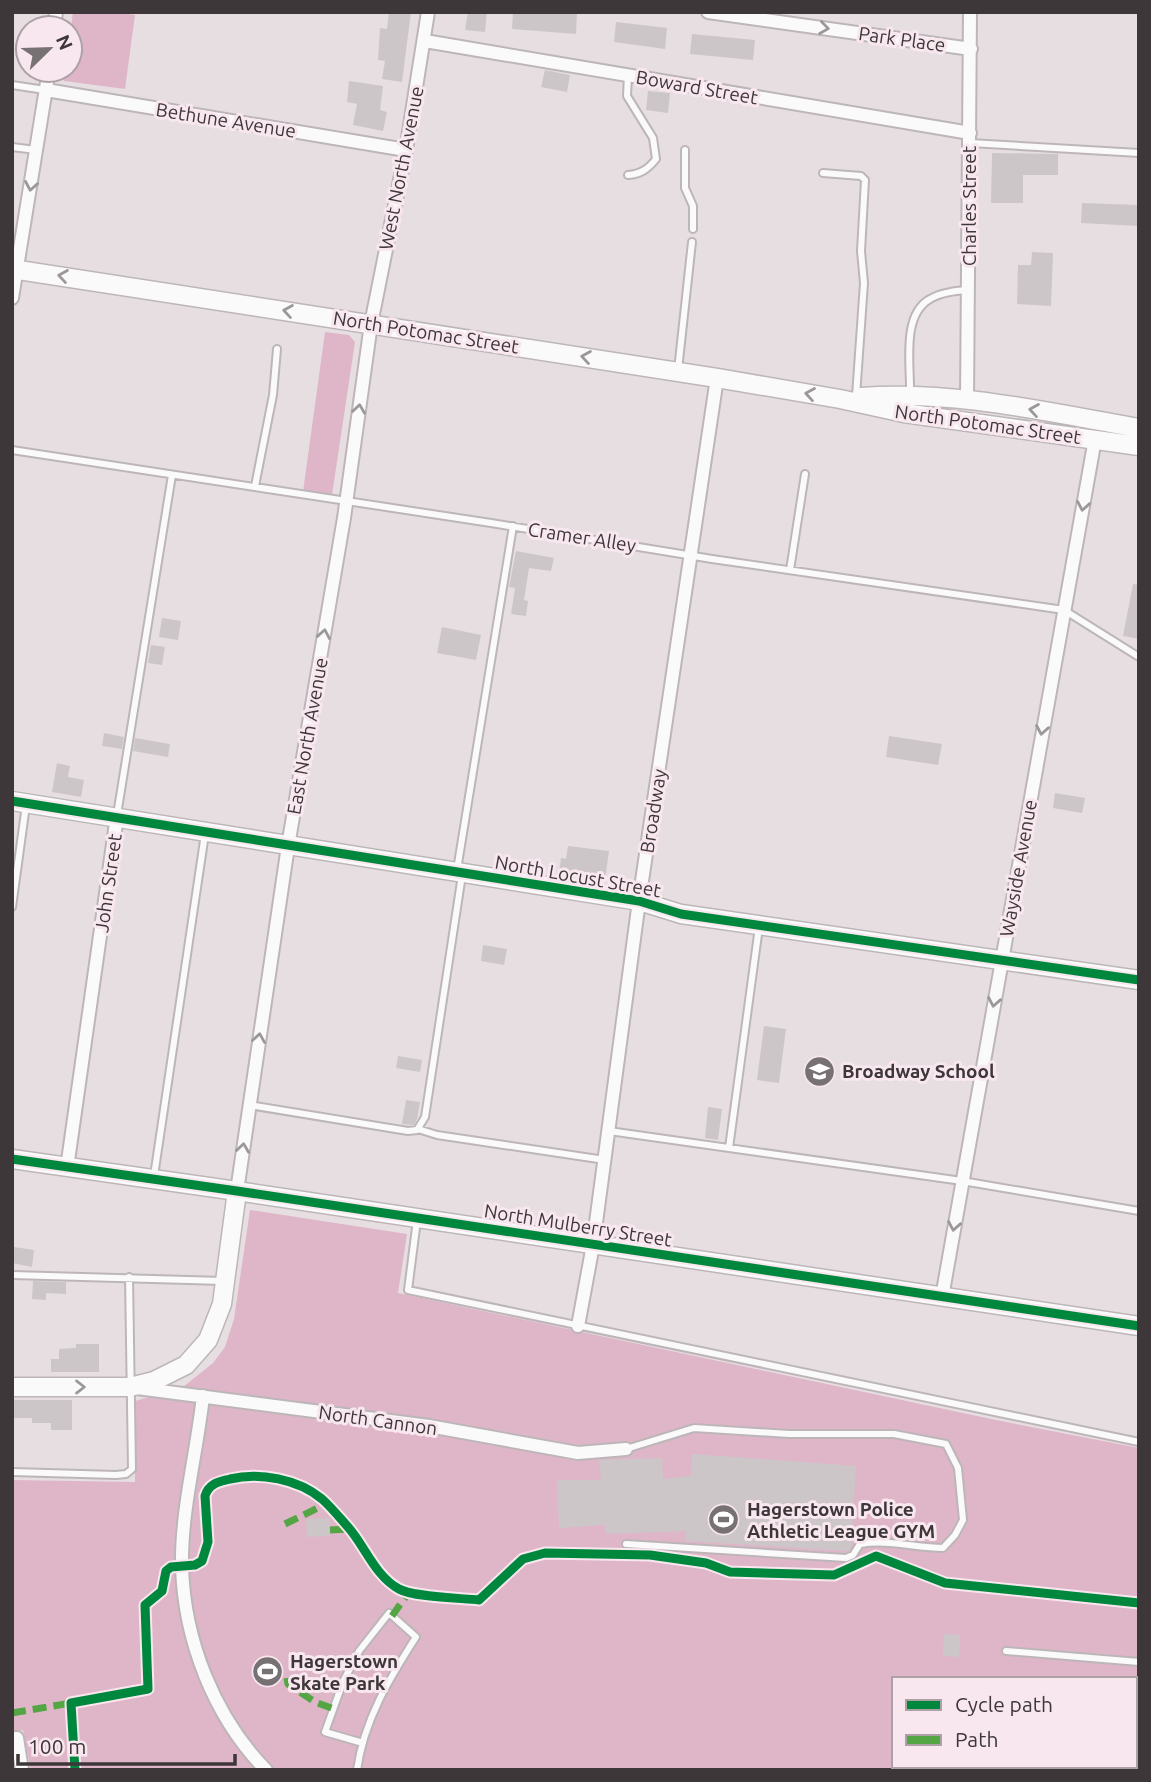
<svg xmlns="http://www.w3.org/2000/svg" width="1151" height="1782" font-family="Ubuntu,sans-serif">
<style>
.green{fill:#deb6c8;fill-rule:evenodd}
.building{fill:#cdc6c9}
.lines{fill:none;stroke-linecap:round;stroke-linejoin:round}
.lane-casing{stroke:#bdb6b9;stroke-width:10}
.street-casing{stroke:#bdb6b9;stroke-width:16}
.secondary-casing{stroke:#bdb6b9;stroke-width:21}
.lane{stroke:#fbfafb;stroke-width:6}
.street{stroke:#fbfafb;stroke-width:12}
.secondary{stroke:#fbfafb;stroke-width:18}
.quiet{stroke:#54a645;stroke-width:7;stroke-dasharray:14 7;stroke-linecap:butt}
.cycleway-casing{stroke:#f8e7ee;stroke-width:13}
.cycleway{stroke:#00873e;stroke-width:9}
.oneway{stroke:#9c989a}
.labels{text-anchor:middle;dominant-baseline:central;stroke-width:6;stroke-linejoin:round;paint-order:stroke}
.street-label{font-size:19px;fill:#3d3739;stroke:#f8e7ee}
.poi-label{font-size:19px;font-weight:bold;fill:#3d3739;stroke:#f8e7ee;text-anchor:start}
</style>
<rect width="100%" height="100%" fill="#e7dee2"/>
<!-- green -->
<path class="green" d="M73 12H115L135 15 125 89 64 81 65 70H70V34Z
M325 332 349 335 355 342 332 495 303 492Z
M250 1210 407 1234 398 1293 996 1420 1139 1448V1770H31L23 1730 12 1732V1480L135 1482V1401L183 1387 213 1363 225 1347 234 1319ZM894 1679H1135V1766H894Z"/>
<!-- building -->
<path class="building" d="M389 12H411L402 82 382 79 385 61 378 60 380 28 387 29Z
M468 12H487L485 32 465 30Z
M513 12 577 13 576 34 512 29Z
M616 22 667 28 665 49 614 42Z
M692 34 755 40 753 60 690 54Z
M545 70 570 75 567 92 541 87Z
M349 81 383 86 380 110 387 112 383 131 353 125 357 104 347 102Z
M648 91 670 93 668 113 646 110Z
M992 153 1058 154V175H1023V203H991Z
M1082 203 1139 205V226L1081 223Z
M1032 252 1053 253 1051 306 1017 304 1018 265H1031Z
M516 551 554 558 551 571 529 568 524 600 528 601 526 616 511 614 515 588 509 587Z
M1133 584 1139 585V639L1123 636Z
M162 618 181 621 178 640 159 637Z
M442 627 481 635 476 660 437 653Z
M151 645 165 647 162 665 148 663Z
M104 733 124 737 122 749 102 746Z
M889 736 942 744 938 765 886 757Z
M135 738 170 744 168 757 133 751Z
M57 763 70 766 68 777 84 780 81 797 52 792Z
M1055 793 1085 798 1082 813 1053 808Z
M568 846 609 851 605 880 559 874 561 858 566 859Z
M483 945 507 949 504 965 481 961Z
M764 1026 786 1029 779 1083 757 1080Z
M398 1056 422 1060 420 1072 396 1068Z
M406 1100 420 1102 417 1119 414 1125 402 1124Z
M708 1107 722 1109 718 1140 705 1138Z
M14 1247 34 1250 32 1267 12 1263Z
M33 1281 66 1282V1294L46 1293V1300L32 1299Z
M76 1344H99V1372H51V1359H59V1349L76 1348Z
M12 1400H72V1430H51V1423H32V1418H12Z
M692 1454 856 1466 851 1547 849 1551 685 1541 686 1531 606 1534 605 1525 559 1528 557 1480H601L599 1460 662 1458 663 1479 691 1476Z
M330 1518V1536L307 1537 306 1519Z
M944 1634 960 1635 959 1657 943 1656Z"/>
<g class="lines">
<defs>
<path id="lane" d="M12 85 45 90
M970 143 1139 153
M12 147 36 150
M685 150V188L693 206V229
M823 173 861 176 865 180 861 251 864 283 856 396
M628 175C641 174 648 169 656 159L653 138 627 96 628 75
M678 370 692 242
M910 394C911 366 901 315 930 299 942 292 956 291 968 290
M12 450 491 523 712 559 1064 610 1139 657
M255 486 273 395 277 349
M790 570 805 474
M117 815 172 475
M457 870 513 526
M12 907 26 805
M249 1105 408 1131 417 1130 425 1117 462 875
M418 1129 437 1135 605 1160
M609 1131 962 1181 1139 1211
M729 1148 759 927
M154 1176 205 834
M417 1220 408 1290 1139 1442
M12 1275 223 1281
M626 1449 694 1428 789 1434H894L946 1444 958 1468 963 1520 955 1535 943 1548C916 1548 887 1539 860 1544L853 1555 846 1558 626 1544
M12 1472 116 1475 126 1474 132 1469 129 1277
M1006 1651 1139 1662
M357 1770C364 1720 389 1679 416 1637L389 1613 359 1651 343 1682 325 1732 363 1743"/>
<path id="street" d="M708 12 971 49
M54 28 56 12
M425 41 970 133
M46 90 406 150
M12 298 49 70
M967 400 970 12
M67 1168 117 816
M237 1191 288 846 344 518 371 324 406 150 428 12
M942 1297 1095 439
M578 1326 593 1245 639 901 717 378
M137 1388 429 1426 578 1453 626 1449
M203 1396C197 1452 181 1510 182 1566 184 1640 214 1717 266 1770
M12 1739 17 1738 22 1770"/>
<path id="secondary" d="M12 269 717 378 840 399 904 413 1139 446
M861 397C953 390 1047 412 1139 428
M12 801 639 901 681 914 1139 980
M12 1159 237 1191 1139 1326
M12 1387H130L154 1381 186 1365 208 1340 222 1304 237 1191"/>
</defs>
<!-- lane casing -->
<use href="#lane" class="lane-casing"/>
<!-- street casing -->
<use href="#street" class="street-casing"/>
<!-- secondary casing -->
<use href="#secondary" class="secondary-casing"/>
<!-- lane -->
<use href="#lane" class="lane"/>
<!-- street -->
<use href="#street" class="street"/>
<!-- secondary -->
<use href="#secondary" class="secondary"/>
<!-- quiet -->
<path class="quiet" d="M285 1524 326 1504
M330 1530 350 1529
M392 1616 409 1592
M287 1678 288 1684 315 1702 334 1709
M12 1713 71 1703"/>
<defs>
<path id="cycleway" d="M12 801 639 901 681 914 1139 980
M12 1159 237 1191 1139 1326
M75 1770 71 1703 148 1689 145 1605 162 1591 166 1571 171 1567 195 1565 202 1561 208 1542 205 1496C209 1483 219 1482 230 1479 260 1472 298 1479 322 1499 331 1507 340 1518 348 1527 365 1546 375 1576 399 1589 413 1597 460 1598 479 1600L523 1559 545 1553 650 1555 706 1563 730 1572 834 1575 876 1556 945 1583 1139 1603"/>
</defs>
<!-- cycleway casing -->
<use href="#cycleway" class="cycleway-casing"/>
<!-- cycleway -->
<use href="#cycleway" class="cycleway"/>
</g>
<!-- one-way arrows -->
<defs><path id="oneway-chevron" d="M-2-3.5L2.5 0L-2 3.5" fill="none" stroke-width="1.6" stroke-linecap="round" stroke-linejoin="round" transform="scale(1.75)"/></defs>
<g class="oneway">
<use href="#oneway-chevron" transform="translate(824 28) rotate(8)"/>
<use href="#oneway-chevron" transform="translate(31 186) rotate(100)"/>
<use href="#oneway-chevron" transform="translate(63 276) rotate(-171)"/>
<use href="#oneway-chevron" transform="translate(288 311) rotate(-171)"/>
<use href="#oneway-chevron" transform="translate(586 357) rotate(-171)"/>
<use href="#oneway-chevron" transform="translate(810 394) rotate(-170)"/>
<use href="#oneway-chevron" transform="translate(359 409) rotate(-82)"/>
<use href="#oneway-chevron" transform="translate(1034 410) rotate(-171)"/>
<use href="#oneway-chevron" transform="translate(1083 506) rotate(100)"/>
<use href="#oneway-chevron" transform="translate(324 634) rotate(-80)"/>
<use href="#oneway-chevron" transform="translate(1042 730) rotate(100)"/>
<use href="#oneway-chevron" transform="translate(994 1002) rotate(100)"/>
<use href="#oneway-chevron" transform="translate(259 1038) rotate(-81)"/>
<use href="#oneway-chevron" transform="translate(243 1148) rotate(-82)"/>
<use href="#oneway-chevron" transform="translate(954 1226) rotate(100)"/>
<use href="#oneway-chevron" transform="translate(80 1387)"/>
</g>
<!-- icons -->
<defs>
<symbol id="school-disc" viewBox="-11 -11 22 22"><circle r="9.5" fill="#787174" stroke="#f8e7ee"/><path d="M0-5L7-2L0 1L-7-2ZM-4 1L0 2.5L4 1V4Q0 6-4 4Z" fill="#fff"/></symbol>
<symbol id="stadium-disc" viewBox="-11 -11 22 22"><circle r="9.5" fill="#787174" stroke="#f8e7ee"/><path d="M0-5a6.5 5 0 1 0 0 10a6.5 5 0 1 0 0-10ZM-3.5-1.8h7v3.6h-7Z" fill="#fff"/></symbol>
</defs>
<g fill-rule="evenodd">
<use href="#school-disc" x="802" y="1054" width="35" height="35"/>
<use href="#stadium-disc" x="706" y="1502" width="35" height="35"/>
<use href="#stadium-disc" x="250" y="1654" width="35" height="35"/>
</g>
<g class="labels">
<!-- street labels -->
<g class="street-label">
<text transform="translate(902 39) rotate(8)">Park Place</text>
<text transform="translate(697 87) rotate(10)">Boward Street</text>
<text transform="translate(226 120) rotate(9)">Bethune Avenue</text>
<text transform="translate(401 168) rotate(-79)">West North Avenue</text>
<text transform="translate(969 206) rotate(-90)">Charles Street</text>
<text transform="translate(426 332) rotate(9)">North Potomac Street</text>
<text transform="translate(988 424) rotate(8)">North Potomac Street</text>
<text transform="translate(582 537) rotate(9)">Cramer Alley</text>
<text transform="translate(307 736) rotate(-80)">East North Avenue</text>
<text transform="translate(653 811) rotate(-81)">Broadway</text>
<text transform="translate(1018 868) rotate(-80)">Wayside Avenue</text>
<text transform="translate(578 876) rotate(10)">North Locust Street</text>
<text transform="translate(108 883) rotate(-82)">John Street</text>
<text transform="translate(578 1225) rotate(9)">North Mulberry Street</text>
<text transform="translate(378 1420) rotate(8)">North Cannon</text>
</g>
<!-- poi labels -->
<g class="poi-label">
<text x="842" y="1071">Broadway School</text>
<text x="747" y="1509">Hagerstown Police<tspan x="747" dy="22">Athletic League GYM</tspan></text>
<text x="290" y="1661">Hagerstown<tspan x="290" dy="22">Skate Park</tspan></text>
</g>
</g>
<!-- border -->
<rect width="1151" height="1782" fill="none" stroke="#3d3739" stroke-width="28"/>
<!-- legend -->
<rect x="892" y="1677" width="245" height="91" fill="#f8e7ee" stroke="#ada1a6" stroke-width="2"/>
<rect x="906" y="1700" width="35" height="10" fill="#00873e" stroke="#ada1a6" stroke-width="2"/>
<text x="955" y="1712" font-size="21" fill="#3d3739">Cycle path</text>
<rect x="906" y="1735" width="35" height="10" fill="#54a645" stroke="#ada1a6" stroke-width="2"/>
<text x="955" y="1747" font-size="21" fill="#3d3739">Path</text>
<!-- north arrow -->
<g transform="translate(49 49) rotate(67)"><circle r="33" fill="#f8e7ee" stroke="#ada1a6" stroke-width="2"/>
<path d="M0-5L12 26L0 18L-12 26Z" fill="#787174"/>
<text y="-10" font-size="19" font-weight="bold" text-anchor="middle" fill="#3d3739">N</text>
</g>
<!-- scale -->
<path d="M18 1754v10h217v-10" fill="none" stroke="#3d3739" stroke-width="3.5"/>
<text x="28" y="1754" font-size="21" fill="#3d3739" stroke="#f8e7ee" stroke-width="5" paint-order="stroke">100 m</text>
</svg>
